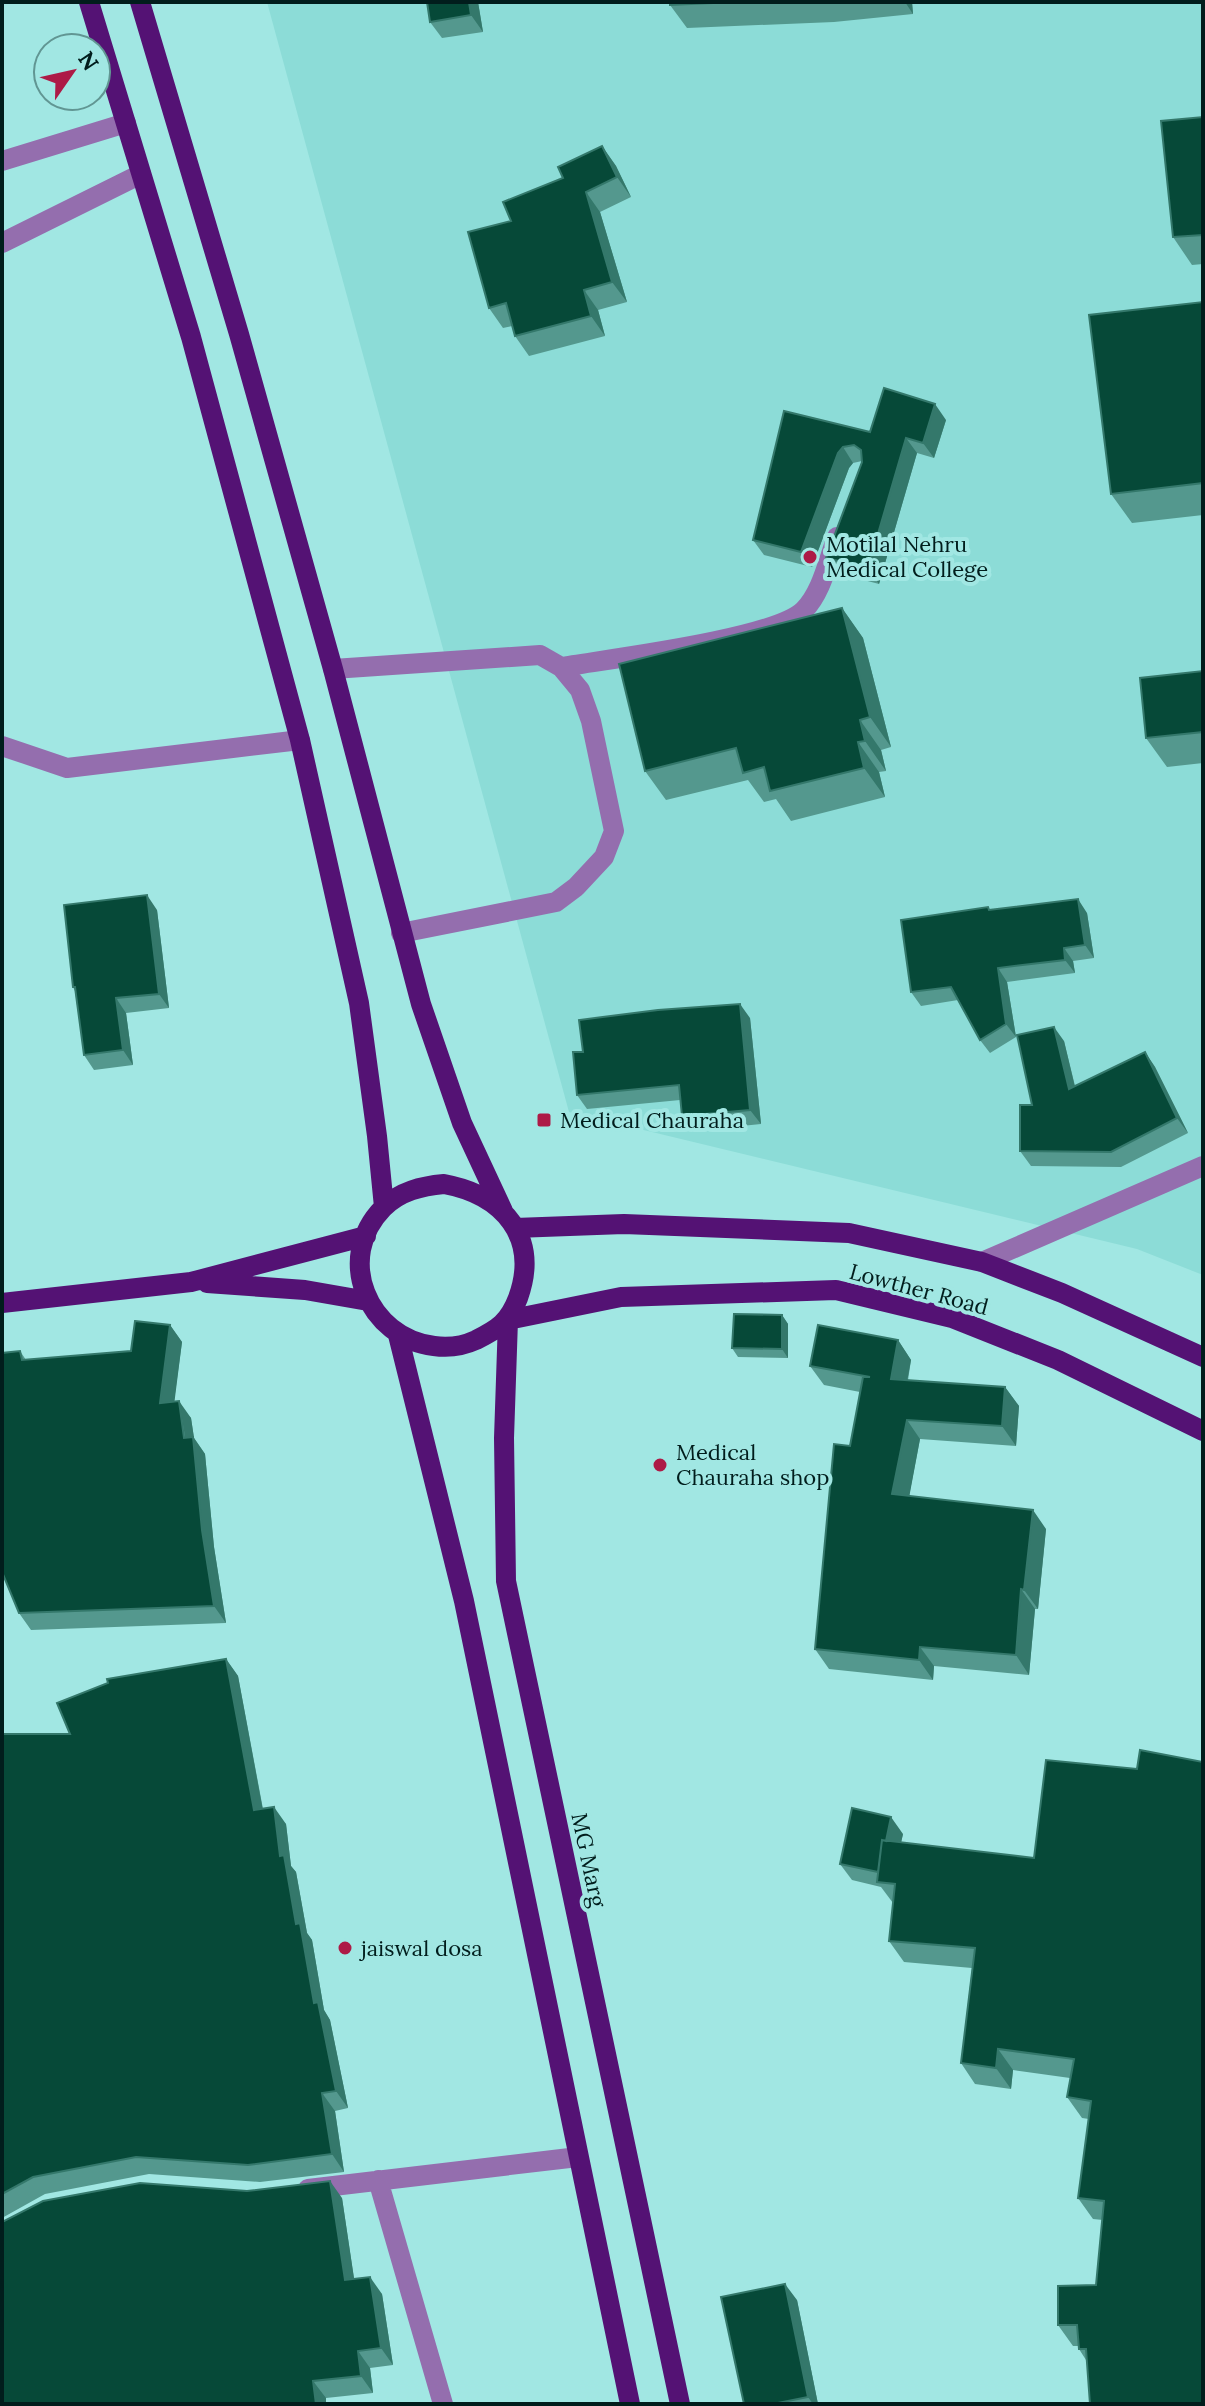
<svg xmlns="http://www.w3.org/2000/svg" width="1205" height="2406" font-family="Lora,serif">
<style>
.built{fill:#8cdcd7}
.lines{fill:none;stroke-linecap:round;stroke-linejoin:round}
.minor{stroke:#946eae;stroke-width:20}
.major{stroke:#541274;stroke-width:20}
.wall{fill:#54988e}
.shaded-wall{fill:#34786b}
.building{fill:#064938;stroke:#34786b;stroke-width:2}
.poi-dot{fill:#ad1a46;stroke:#a1e7e3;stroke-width:3}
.labels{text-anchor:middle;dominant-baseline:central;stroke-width:8;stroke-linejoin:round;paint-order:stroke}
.poi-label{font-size:22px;fill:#011d1c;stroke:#a1e7e3;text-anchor:start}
.street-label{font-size:22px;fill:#011d1c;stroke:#a1e7e3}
</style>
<rect width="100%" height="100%" fill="#a1e7e3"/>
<!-- built -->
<path class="built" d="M267 2H1203V1275L1137 1249 569 1112Z"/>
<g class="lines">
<!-- minor -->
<path class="minor" d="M2 161 126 123
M2 243 141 174
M561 667C608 659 775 639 804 610 822 592 828 560 837 537
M333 669 540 655 561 667 580 690 591 721 614 831 604 857 576 887 556 902 401 933
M2 746 67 768 300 740
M982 1262 1203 1166
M378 2180 443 2404
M308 2189 578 2157"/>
<!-- major -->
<path class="major" d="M89 2 191 337 300 740 359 1003 377 1136 384 1207
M140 2 239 334 333 669 421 1004 462 1123 503 1211
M444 1184C503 1195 540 1237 518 1298 509 1322 498 1329 476 1340 463 1346 448 1348 434 1346 368 1338 334 1258 383 1208 400 1191 422 1186 444 1184Z
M515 1228 624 1224 849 1233 982 1262 1062 1293 1203 1357
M207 1283 305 1290 368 1301
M2 1303 191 1282 366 1236
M398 1335 464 1601 630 2404
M680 2404 506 1581 504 1438 508 1320 621 1297 836 1290 952 1318 1058 1360 1203 1431"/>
</g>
<!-- wall -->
<path class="wall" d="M478 2 483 32 442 38 430 22Z
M670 2H912L913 14 834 22 687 28 670 5Z
M1203 117V264L1192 265 1173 237Z
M602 146 616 166 631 197 600 212 627 302 598 310 605 336 529 356 515 336 512 326 503 328 489 308 511 221Z
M1203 302V515L1132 523 1111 494Z
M784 411 870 432 946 420 934 458 917 453 879 584 837 573 826 558 862 461 853 463 849 468 812 567 764 555 753 540Z
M842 608 863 638 891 747 881 750 886 771 879 772 885 797 791 821 776 799 764 802 748 780 666 800 645 771Z
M1203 671V763L1167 767 1146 738Z
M157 910 169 1008 126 1013 133 1065 94 1070 84 1055 75 991 73 987Z
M991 910 1087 913 1094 958 1073 961 1075 973 1007 982 1016 1037 990 1053 980 1040 958 1000 921 1006 911 992Z
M750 1018 761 1124 692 1131 682 1116 680 1100 587 1109 577 1095 583 1052Z
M1064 1041 1075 1086 1145 1052 1155 1067 1188 1133 1121 1167 1031 1166 1020 1151 1032 1105Z
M782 1315 788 1324V1358L738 1357 732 1348Z
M170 1325 182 1342 174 1401 191 1418 194 1438 205 1454 214 1547 226 1623 31 1630 19 1613 20 1351 26 1360 131 1351Z
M898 1340 911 1360 908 1380 1005 1387 1019 1406 1016 1446 920 1439 909 1496 1046 1529 1038 1609H1035L1029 1675 934 1666 933 1680 829 1669 815 1649 860 1392 824 1385 810 1366Z
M226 1659 238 1676 263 1809 286 1824 291 1866 296 1872 307 1933 312 1940 324 2010 330 2020 348 2108 335 2111 344 2172 260 2182 149 2174 45 2194 2 2218V1734H70Z
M1203 1762 1086 2360 1079 2349V2346H1073L1058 2325 1096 2285 1103 2220 1093 2219 1078 2198 1089 2119 1082 2118 1067 2097 1070 2078 1013 2070 1011 2089 975 2084 961 2063 972 1968 904 1962 889 1941 893 1903 881 1887 852 1880 840 1864 903 1834 901 1842 1034 1858 1137 1769Z
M342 2198 354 2279 382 2294 393 2365 370 2368 373 2393 326 2398 2 2404Z
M797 2300 818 2404H744Z"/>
<!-- shaded-wall -->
<path class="shaded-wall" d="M469 2H478L483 32 471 15Z
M905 2H912L913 14Z
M602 146 616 166 631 197 617 177Z
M586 192 600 212 627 302 612 282Z
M584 290 598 310 605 336 591 316Z
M935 404 946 420 934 458 923 443Z
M906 438 917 453 879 584 868 568Z
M843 447 853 463 849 468 812 567 801 552 838 453Z
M842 608 863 638 891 747 870 717Z
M860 720 881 750 886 771 865 741Z
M858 742 879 772 885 797 864 768Z
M147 895 157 910 169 1008 159 994Z
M1078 899 1087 913 1094 958 1085 945Z
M1064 948 1073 961 1075 973 1065 960Z
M998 968 1007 982 1016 1037 1006 1024Z
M116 998 126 1013 133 1065 123 1050Z
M740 1004 750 1018 761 1124 750 1110Z
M1054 1027 1064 1041 1079 1104 1069 1089Z
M1145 1052 1155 1067 1188 1133 1177 1118Z
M782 1315 788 1324V1358L782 1349Z
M170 1325 182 1342 172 1421 160 1403Z
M898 1340 911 1360 904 1398 891 1379Z
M1005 1387 1019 1406 1016 1446 1002 1426Z
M179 1401 191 1418 194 1438 205 1454 214 1547 226 1623 214 1606Z
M907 1420 920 1439 906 1514 892 1494Z
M1033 1510 1046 1529 1038 1609 1024 1590Z
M1021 1589 1035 1609 1029 1675 1016 1655Z
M920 1647 934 1666 933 1680 919 1660Z
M226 1659 238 1676 266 1827 254 1810Z
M274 1807 286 1824 291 1866 296 1872 307 1933 312 1940 324 2010 330 2020 348 2108 336 2091 314 2003 280 1856Z
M891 1817 903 1834 892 1884 879 1873Z
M998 2049 1013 2070 1011 2089 996 2068Z
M322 2093 335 2111 344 2172 332 2154Z
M330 2181 342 2198 357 2298 345 2280Z
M370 2277 382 2294 393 2365 381 2348Z
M785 2284 797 2300 818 2404H813L808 2397Z
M358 2351 370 2368 373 2393 361 2376Z
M313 2381 326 2398V2404H316Z"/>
<!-- building -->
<path class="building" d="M427 2H469L471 15 430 22Z
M670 2H735L670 5Z
M1203 117V235L1173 237 1161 121Z
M602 146 617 177 586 192 612 282 584 290 591 316 515 336 506 303 489 308 468 232 511 221 503 202 563 178 558 167Z
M1203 302V483L1111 494 1089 315Z
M884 388 935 404 923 443 906 438 868 568 826 558 862 462 861 450 854 445 843 447 838 453 801 552 753 540 784 411 870 432Z
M842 608 870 717 860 720 865 741 858 742 864 768 770 791 764 767 743 773 736 748 645 771 619 664Z
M1203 671V732L1146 738 1140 678Z
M147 895 159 994 116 998 123 1050 84 1055 75 987H73L64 905Z
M1078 899 1085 945 1064 948 1065 960 998 968 1006 1024 980 1040 951 987 911 992 901 920 988 907 989 910Z
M740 1004 750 1110 682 1116 679 1085 577 1095 573 1052H583L579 1020 658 1010Z
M1054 1027 1069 1089 1145 1052 1177 1118 1111 1152 1020 1151V1105H1032L1017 1035Z
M734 1314 782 1315V1349L732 1348Z
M135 1321 170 1325 160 1403 179 1401 184 1438 193 1437 202 1530 214 1606 19 1613 2 1572V1353L20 1351 22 1360 131 1351Z
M818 1325 898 1340 891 1379 1005 1387 1002 1426 907 1420 892 1494 1033 1510 1024 1590 1021 1589 1016 1655 920 1647 919 1660 815 1649 834 1444 850 1446 863 1377H870L810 1366Z
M226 1659 254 1810 274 1807 280 1856 284 1855 296 1924 300 1923 314 2003 318 2002 336 2091 322 2093 332 2154 248 2165 136 2157 33 2177 2 2194V1734H70L57 1703 108 1683 107 1679Z
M1140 1750 1203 1762V2404H1090L1086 2349H1079L1077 2325H1058V2286L1096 2285 1104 2201 1078 2198 1091 2101 1067 2097 1074 2059 998 2049 996 2068 961 2063 975 1948 889 1941 895 1884 877 1882 882 1840 1034 1858 1046 1760 1137 1769Z
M852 1808 891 1817 886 1841 882 1840 878 1872 840 1864Z
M330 2181 345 2280 370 2277 381 2348 358 2351 361 2376 313 2381 316 2404H2V2222L43 2201 140 2183 247 2191Z
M785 2284 808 2397 773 2404H744L721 2297Z"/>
<!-- markers -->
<g class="poi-dot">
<circle cx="810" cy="557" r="8"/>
<rect x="536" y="1112" width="16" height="16" rx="4"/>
<circle cx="660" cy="1465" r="8"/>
<circle cx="345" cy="1948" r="8"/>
</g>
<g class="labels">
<!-- poi labels -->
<g class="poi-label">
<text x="826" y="544">Motilal Nehru<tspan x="826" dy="25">Medical College</tspan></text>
<text x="560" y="1120">Medical Chauraha</text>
<text x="676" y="1452">Medical<tspan x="676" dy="25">Chauraha shop</tspan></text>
<text x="361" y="1948">jaiswal dosa</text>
</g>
<!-- street labels -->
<g class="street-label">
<text transform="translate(919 1289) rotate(15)">Lowther Road</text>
<text transform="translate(589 1860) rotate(78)">MG Marg</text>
</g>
</g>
<!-- border -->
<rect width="1205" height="2406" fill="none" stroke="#011d1c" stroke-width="8"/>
<!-- north arrow -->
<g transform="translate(72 72) rotate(56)"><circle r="38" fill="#a1e7e3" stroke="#619693" stroke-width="2"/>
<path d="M0-6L14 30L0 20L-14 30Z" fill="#ad1a46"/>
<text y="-12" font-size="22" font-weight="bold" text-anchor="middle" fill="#011d1c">N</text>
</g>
</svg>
